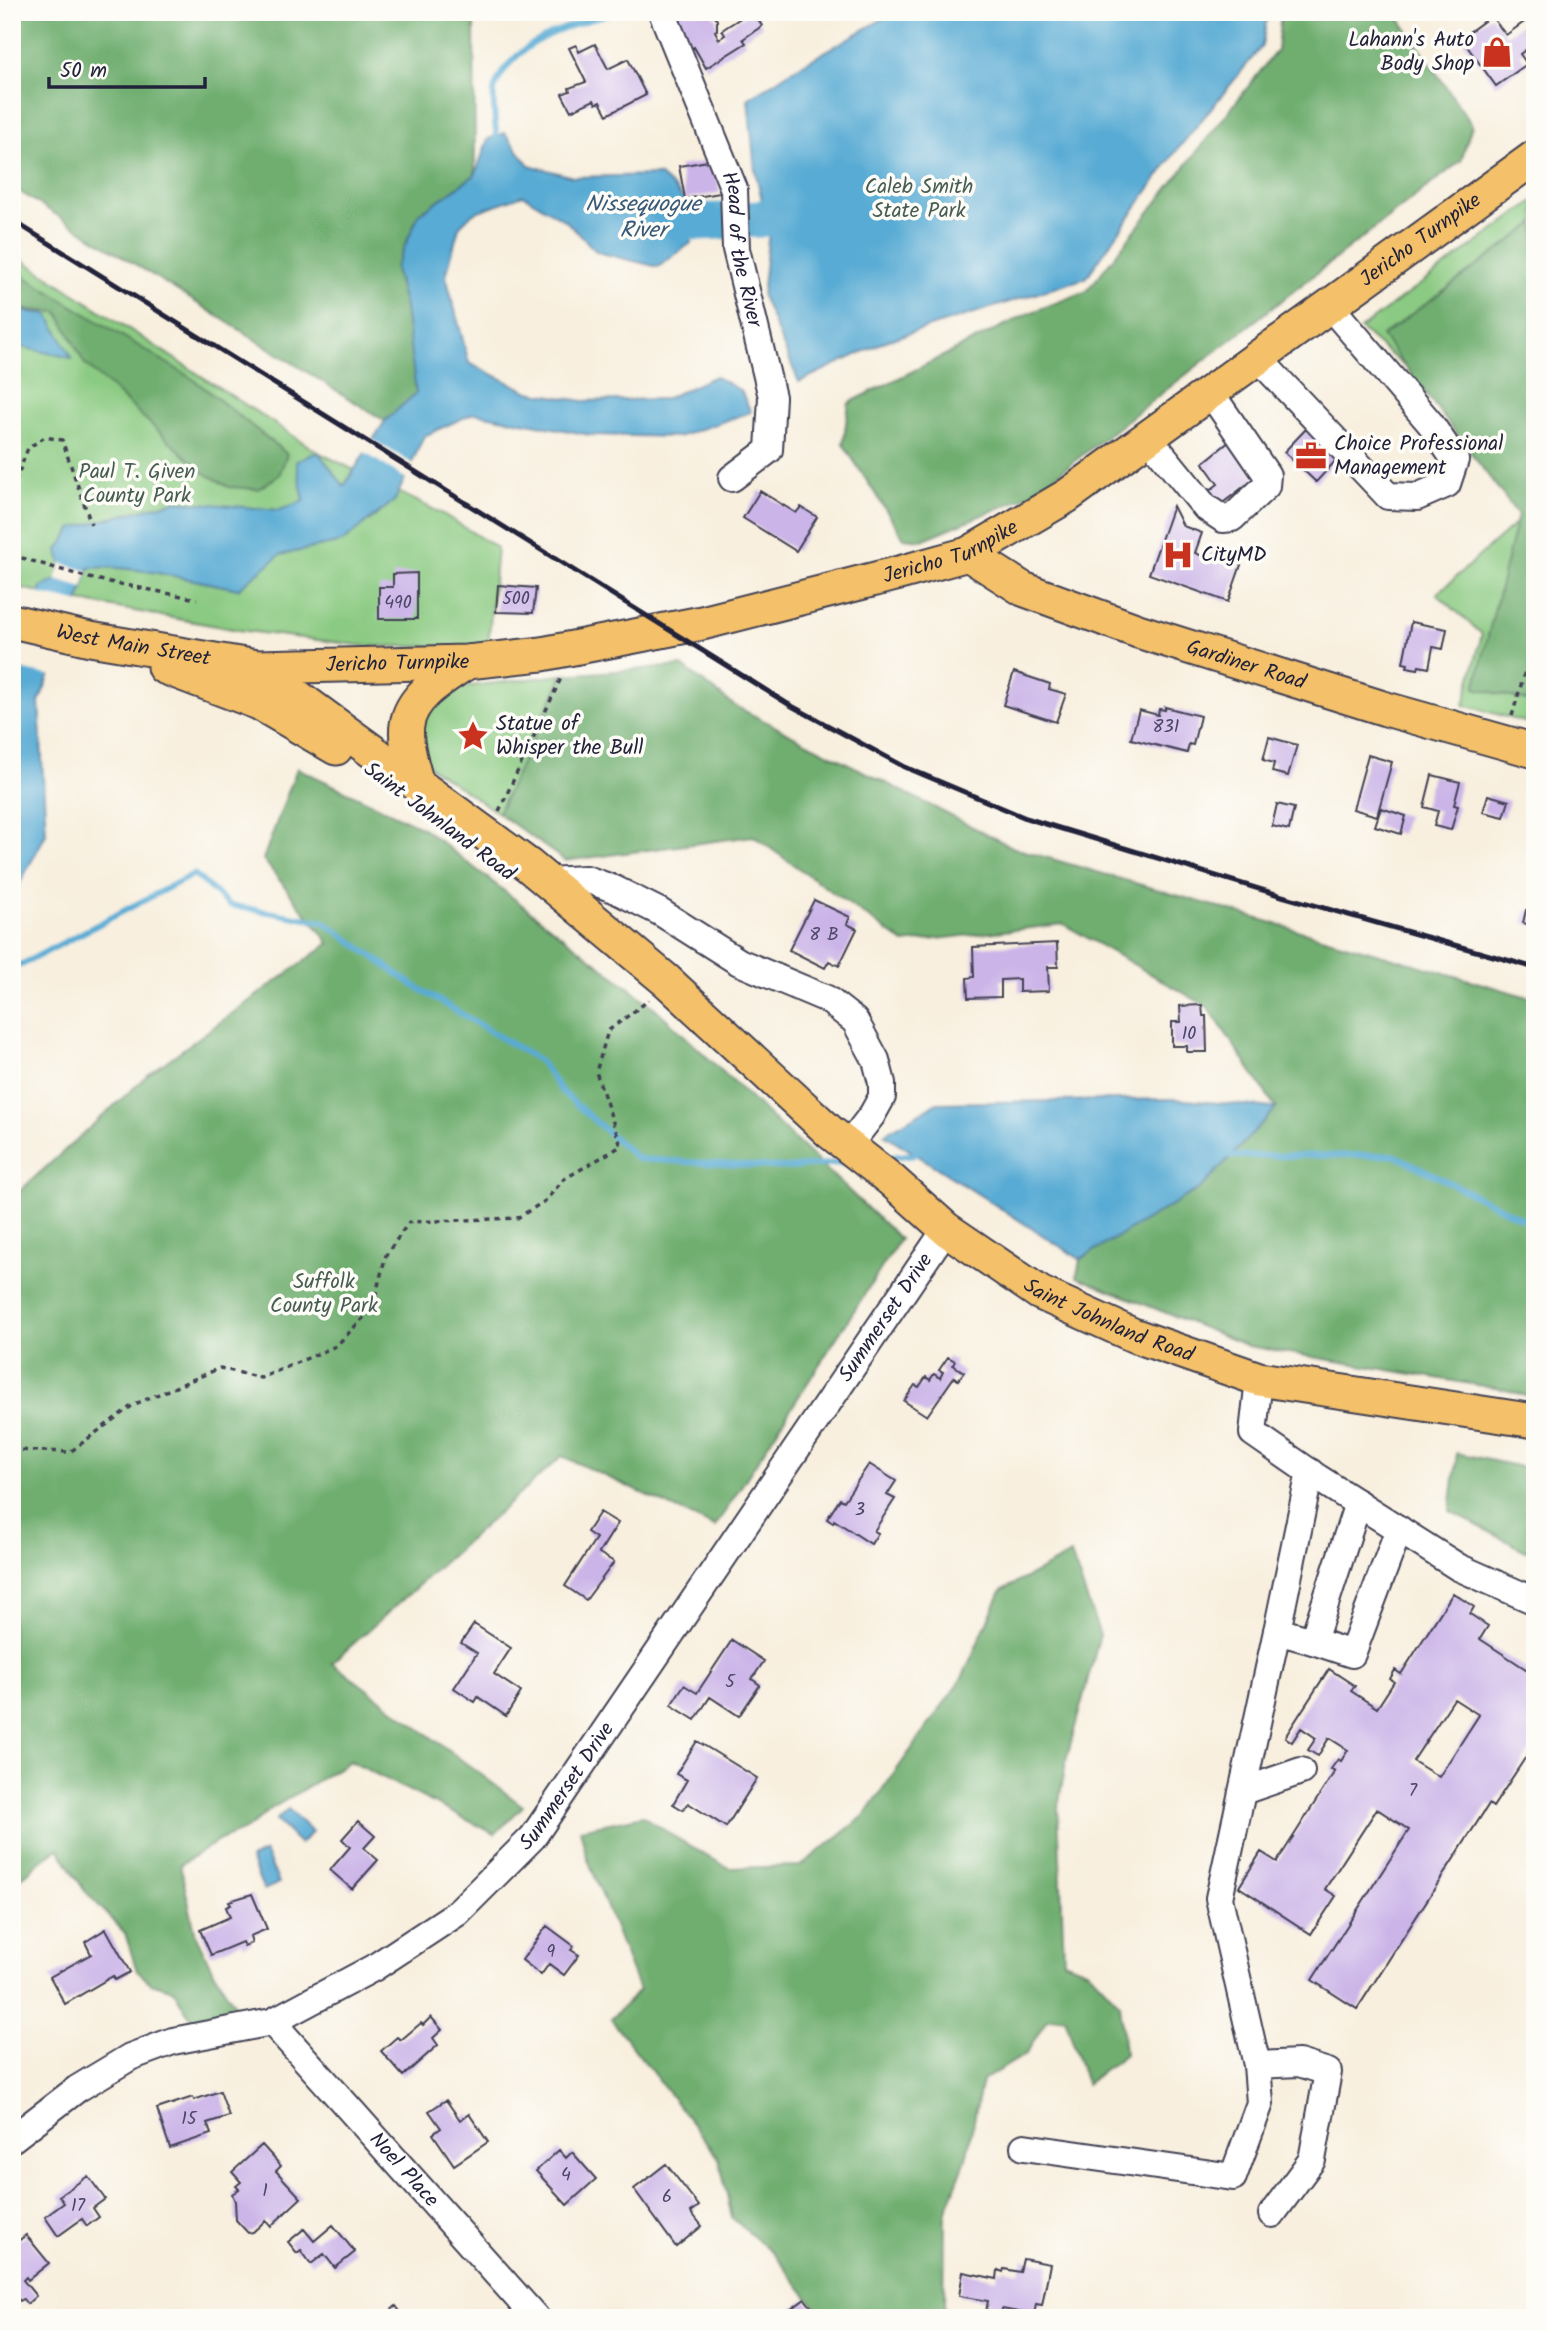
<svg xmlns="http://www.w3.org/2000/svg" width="1547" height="2330" font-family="Kalam,sans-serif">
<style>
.green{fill:#8bca82;stroke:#56765e;stroke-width:2}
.forest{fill:#70ae70;stroke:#496856;stroke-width:2}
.water{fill:#59abd4;stroke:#3e6688;stroke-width:2}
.pier{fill:#f8efde}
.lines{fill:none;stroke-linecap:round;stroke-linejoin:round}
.stream{stroke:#59abd4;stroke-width:6}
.river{stroke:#59abd4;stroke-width:37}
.building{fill:#cbb4e8;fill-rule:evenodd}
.minor-casing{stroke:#424153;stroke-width:30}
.major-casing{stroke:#424153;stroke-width:37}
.path{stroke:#424153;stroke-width:3.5;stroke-dasharray:5 5;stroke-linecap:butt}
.minor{stroke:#fff;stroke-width:26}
.major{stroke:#f4c16a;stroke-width:33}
.rail{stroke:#22223b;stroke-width:5}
.labels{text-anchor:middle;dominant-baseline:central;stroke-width:7;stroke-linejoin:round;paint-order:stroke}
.number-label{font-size:18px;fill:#4c4666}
.poi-label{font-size:21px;fill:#22223b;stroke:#fdfcf7;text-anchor:start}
.park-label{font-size:21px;fill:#475d54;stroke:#fdfcf7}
.street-label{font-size:21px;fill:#22223b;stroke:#fdfcf7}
.water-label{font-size:23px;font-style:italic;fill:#385978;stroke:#fdfcf7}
</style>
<rect width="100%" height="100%" fill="#fdfcf7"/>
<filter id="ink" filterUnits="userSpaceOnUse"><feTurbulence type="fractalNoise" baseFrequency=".0143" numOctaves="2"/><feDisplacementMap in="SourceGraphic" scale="14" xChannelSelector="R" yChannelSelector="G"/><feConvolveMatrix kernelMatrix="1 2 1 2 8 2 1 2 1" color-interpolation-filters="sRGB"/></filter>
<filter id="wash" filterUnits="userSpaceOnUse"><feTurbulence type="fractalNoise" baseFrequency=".00686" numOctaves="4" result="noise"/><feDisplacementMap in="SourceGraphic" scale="28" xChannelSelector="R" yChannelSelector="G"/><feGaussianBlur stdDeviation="1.57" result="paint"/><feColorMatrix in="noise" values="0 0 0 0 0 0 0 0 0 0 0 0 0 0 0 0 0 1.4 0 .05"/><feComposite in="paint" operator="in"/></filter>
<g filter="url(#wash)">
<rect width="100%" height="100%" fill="#f8efde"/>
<!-- green -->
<path class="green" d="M1535 200V476L1360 329Z
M12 253 318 452 443 514 497 548 488 647 365 646 238 630 80 601 12 586Z
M1535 506V725L1464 705 1482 634 1437 594Z
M563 675 498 813 430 767 414 739 420 707 445 689Z"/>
<!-- forest -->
<path class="forest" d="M12 12H474L475 175 419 214 395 268 405 307 417 393 385 421 12 187Z
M1281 12H1395L1472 125 1461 161 1031 495 922 540 904 538 843 444 849 403 1027 314 1087 291 1277 50Z
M1535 223V703L1475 688 1518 515 1382 336Z
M12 269 193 379 287 454 279 475 258 489 229 487 203 472 84 363 58 312 12 309Z
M682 666 735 706 1014 848 1535 999V1398L1506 1390 1248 1346 1077 1277 1080 1259 1202 1187 1276 1108 1208 1007 1063 924 904 943 753 836 565 861 498 813 563 675Z
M297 768 423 828 655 1008 900 1239 715 1527 562 1456 332 1663 523 1806 495 1834 350 1761 271 1809 247 1829 220 1840 180 1865 196 1936 213 1971 235 2005 229 2018C190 2025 193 2024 174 1990L151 1983 137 1971 125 1933 84 1890 59 1849C43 1856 27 1874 12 1886V1198L149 1074 329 943 263 859Z
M1457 1453 1535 1470V1556L1450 1511Z
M1071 1554 1100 1635 1067 1757 1058 1807 1064 1961 1089 1971 1120 2004 1125 2054 1086 2084 1065 2017 1047 2019 1026 2054 982 2081 966 2159 945 2214 944 2318H824L774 2254 732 2218 719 2158 611 2019 639 1990 586 1854 580 1829 643 1816 681 1841 729 1868 800 1866 864 1816 962 1678 1001 1591Z"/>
<!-- water -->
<path class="water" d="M895 12H1268L1262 46 1177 150 1086 278 888 340 799 382 762 296 769 230 755 170 748 99 791 71Z
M505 133 529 165 573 177 659 175C687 199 692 205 691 243L658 267 597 252 567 222 523 195 473 213 459 227 446 276 469 363 529 392 583 401 665 399 715 376 741 391 751 412 678 437 590 435 474 413 424 436 395 500 342 542 280 555 238 589C194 581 132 564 89 568L81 595 39 702 46 834 12 898V677L41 587 56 580 61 563 58 550 73 528 176 501 279 510 304 501 296 461 318 452 344 486 385 421 416 393 405 307 395 268 419 214 475 175 488 139Z
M12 310 48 314 72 358 12 345Z
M1174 1099 1276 1108 1202 1187 1080 1259 884 1134 937 1103Z
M288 1809 312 1832 300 1844 276 1820Z
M265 1852 279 1883 264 1890 250 1859Z"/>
<!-- pier -->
<path class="pier" d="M370 438 415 465 408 480 362 451Z
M61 563 88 571 83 588 56 580Z
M36 593 81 603 52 676 12 667Z"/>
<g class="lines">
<!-- stream -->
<path class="stream" d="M497 141C496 129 491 97 495 87 514 40 571 25 615 12
M12 965H21L194 874 229 905 324 922 413 985 540 1061 561 1091 638 1159 787 1168 848 1162
M1231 1156 1394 1155 1535 1225
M883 1158 916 1154"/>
<!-- river -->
<path class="river" d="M641 213 698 222 760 219 813 199"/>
</g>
<g id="blocks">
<!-- building -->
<path class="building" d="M674 12 713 13 717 20V30L715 31 719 39 725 35 722 30 750 12H754L762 26 743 39 746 43 706 68 694 47 688 51Z
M1534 15 1535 43 1520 54 1527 64 1496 86 1461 38 1491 16 1506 35Z
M595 44 608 69 628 59 646 95 607 115 600 102 596 104 594 100 571 111 562 94 570 91 569 88 586 82 569 48 576 45 579 52Z
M714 160 720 193 685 199 679 166Z
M1306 429 1338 458 1316 482 1284 452Z
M1230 441 1258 482 1249 489 1246 485 1220 505 1209 491 1218 484 1203 463Z
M760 491 796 513 801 507 817 517 796 551 743 518Z
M1173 506 1183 526 1202 533 1195 553 1205 557 1209 547 1243 559 1228 602 1149 574Z
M417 573V619H379V587H393V574Z
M498 585 536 588 533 613 496 612Z
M1411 622 1447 629 1443 649 1433 647 1429 668 1419 666 1418 669 1407 667 1408 664 1403 663Z
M1014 672 1050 684 1049 689 1066 694 1056 722 1003 705Z
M1165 707 1200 716 1193 745 1189 744 1187 753 1131 739 1139 710 1158 715 1159 709 1165 710Z
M1269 737 1297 745 1288 776 1272 772 1274 763 1263 760Z
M1368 755 1392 762 1377 816 1353 809Z
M1432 775 1460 782 1454 805 1458 806 1451 830 1434 826 1438 811 1424 807Z
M1488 795 1509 801 1504 817 1483 812Z
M1277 804 1294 808 1289 830 1272 826Z
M1381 808 1406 816 1401 834 1375 826Z
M814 900 850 917 847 924 857 929 839 966 829 961 825 968 789 950Z
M1526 910 1535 912V926L1523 923Z
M1057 943 1058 967H1048L1049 991 1019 992V979L1001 980V997L968 998 967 978 974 977 973 947Z
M1202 1005 1203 1016H1206L1207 1052H1187V1046H1172V1022H1181L1180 1006Z
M948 1357 955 1361 953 1365 964 1372 958 1380 954 1377 927 1416 904 1401 915 1385 919 1387 926 1377 930 1380 934 1374 940 1378 943 1372 939 1370Z
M869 1464 896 1481 887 1495 895 1499 874 1531 878 1533 871 1544 834 1520 833 1523 827 1519 840 1499 844 1501Z
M600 1512 618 1523 599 1553 614 1562 586 1600 565 1586 596 1538 587 1532Z
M1453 1593 1474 1607 1470 1614 1488 1626 1480 1639 1535 1675V1735L1533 1738 1535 1743 1493 1807 1489 1804 1357 2009 1312 1980 1409 1830 1377 1809 1325 1889 1336 1896 1311 1934 1239 1887 1261 1852 1277 1862 1335 1771 1331 1769 1338 1759 1341 1761 1348 1750 1329 1738 1318 1756 1308 1750 1316 1738 1301 1728 1292 1742 1285 1737 1329 1669 1355 1686 1351 1691 1377 1708 1394 1682 1390 1679 1395 1670 1401 1674ZM1454 1699 1479 1715 1439 1777 1413 1761Z
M474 1624 511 1648 494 1674 521 1692 506 1716 478 1697 475 1702 454 1688 477 1653 461 1643Z
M732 1640 764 1661 752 1679 760 1685 739 1716 710 1697 695 1720 671 1705 684 1685 697 1693Z
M697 1741 757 1778 726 1827 688 1803 683 1810 673 1804 687 1780 676 1774Z
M358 1821 375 1836 364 1848 378 1860 352 1889 330 1870 350 1847 342 1839Z
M252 1894 267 1929 250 1936 252 1943 244 1946 242 1942 211 1955 200 1930 230 1917 226 1907 231 1905 229 1901Z
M547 1926 574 1946 571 1950 579 1955 564 1975 549 1964 541 1975 522 1960Z
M106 1929 130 1972 115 1980 113 1976 65 2004 50 1977 91 1954 85 1942Z
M431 2017 442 2030 433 2038 438 2045 403 2076 381 2051 397 2037 401 2040 421 2023 423 2025Z
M220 2091 229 2116 207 2123 211 2134 170 2148 157 2109 193 2097 194 2100Z
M446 2100 460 2120 469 2114 488 2142 454 2165 433 2134 441 2128 429 2111Z
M262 2145 281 2166 276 2171 301 2198 271 2226 266 2220 253 2232 248 2233 236 2220 235 2201 232 2194 239 2189 236 2186 241 2182 232 2172Z
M559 2150 566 2158 572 2152 596 2179 567 2205 536 2171Z
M666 2164 699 2206 691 2212 702 2226 676 2247 634 2189Z
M88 2176 105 2199 93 2208 99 2217 87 2226 82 2219 58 2236 45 2217 64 2203 59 2196Z
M333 2225 355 2252 335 2268 324 2254 311 2264 301 2250 297 2253 288 2242 304 2229 314 2241Z
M26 2235 49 2263 28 2280 26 2277 23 2280 36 2296 27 2304 23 2299 20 2301 12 2292V2246Z
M1023 2259 1050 2264 1042 2305 1036 2304 1034 2315 1002 2309 1001 2315 986 2312 988 2301 959 2296 963 2272 997 2279 998 2270 1003 2272 1004 2269 1020 2272Z
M805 2299 820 2318H779Z
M396 2306 405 2318H382Z"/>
</g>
</g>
<g filter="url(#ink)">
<use href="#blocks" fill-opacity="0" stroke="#424153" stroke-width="2"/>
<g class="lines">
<defs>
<g id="minor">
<path id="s1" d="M662 12 734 189 736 249 772 397 769 450 732 478"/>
<path d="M1257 357 1388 496 1417 497 1447 484 1455 460 1430 423 1329 305"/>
<path d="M1148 437 1205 507 1223 519 1232 518 1266 486 1267 475 1210 392"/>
<path d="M546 881 586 879 614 889 660 912 739 962 827 999 855 1021 876 1060 882 1083V1097L872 1115 848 1146"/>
<path d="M1259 1379 1253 1433 1318 1478 1458 1567 1535 1601"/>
<path d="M1358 1503 1313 1641 1352 1654 1399 1529"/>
<path d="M1277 1631 1310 1472"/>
<path d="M1243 1791 1301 1771"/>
<path id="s2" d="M272 2022 536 2318"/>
<path d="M1257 2065 1299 2063 1328 2072 1312 2160 1272 2214"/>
<path id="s3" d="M12 2139 77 2089 130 2057 173 2041 272 2022 375 1967 457 1913 533 1837 946 1229"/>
<path d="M1024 2147 1233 2177 1260 2103 1257 2065 1219 1898 1277 1631 1313 1641"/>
</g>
<g id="major">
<path id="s4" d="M968 554 1023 589 1138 631 1386 709 1535 751"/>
<path id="s5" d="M12 621 90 639 257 667 467 662 542 654 702 623 903 572 968 554 1067 496 1535 157"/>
<path d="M164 667 259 703 336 748"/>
<path id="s6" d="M257 667 528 865 667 981 830 1132 890 1179 946 1229 1040 1293 1133 1335 1259 1379 1535 1421"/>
<path d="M417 785C413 767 404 743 407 725 411 695 445 677 467 662"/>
</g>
</defs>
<!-- minor casing -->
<use href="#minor" class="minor-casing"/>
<!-- major casing -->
<use href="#major" class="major-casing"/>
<!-- path -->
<path class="path" d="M12 491 28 448 45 437 62 440 91 524
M12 555 89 578 197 599
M1512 716 1528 661 1535 653
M499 811 561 678
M12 1450 70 1452 133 1405 220 1368 261 1378 336 1346 372 1309 386 1255 409 1222 517 1218 545 1201 564 1179 621 1146 596 1072 608 1031 649 1000"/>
<!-- minor -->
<use href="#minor" class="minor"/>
<!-- major -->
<use href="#major" class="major"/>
<!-- rail -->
<path class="rail" d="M12 220 788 704 905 767 1026 818 1282 896 1535 968"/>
</g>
</g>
<!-- icons -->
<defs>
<symbol id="shop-bare" viewBox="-9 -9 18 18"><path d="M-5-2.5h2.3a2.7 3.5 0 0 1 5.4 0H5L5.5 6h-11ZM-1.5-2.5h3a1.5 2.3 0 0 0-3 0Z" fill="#c8321e" stroke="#fdfcf7" stroke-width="2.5" paint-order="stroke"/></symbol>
<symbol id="office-bare" viewBox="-9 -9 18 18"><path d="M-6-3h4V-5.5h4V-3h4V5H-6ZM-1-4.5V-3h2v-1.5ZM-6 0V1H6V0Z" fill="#c8321e" stroke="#fdfcf7" stroke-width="2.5" paint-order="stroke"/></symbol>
<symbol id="hospital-bare" viewBox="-9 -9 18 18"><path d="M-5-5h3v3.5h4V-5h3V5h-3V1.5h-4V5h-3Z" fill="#c8321e" stroke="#fdfcf7" stroke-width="2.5" paint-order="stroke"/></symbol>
<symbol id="sight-bare" viewBox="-9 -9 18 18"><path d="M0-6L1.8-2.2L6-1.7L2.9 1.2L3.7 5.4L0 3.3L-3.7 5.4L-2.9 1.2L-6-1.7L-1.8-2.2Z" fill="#c8321e" stroke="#fdfcf7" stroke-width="2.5" paint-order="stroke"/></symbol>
</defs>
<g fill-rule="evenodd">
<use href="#shop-bare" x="1475" y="30" width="44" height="44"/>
<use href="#office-bare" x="1289" y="434" width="44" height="44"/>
<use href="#hospital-bare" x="1156" y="533" width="44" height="44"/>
<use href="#sight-bare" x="451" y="714" width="44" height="44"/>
</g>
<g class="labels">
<!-- number labels -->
<g class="number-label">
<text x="516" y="599">500</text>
<text x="398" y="603">490</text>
<text x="1166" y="727">831</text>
<text x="824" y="935">8 B</text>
<text x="1189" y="1034">10</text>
<text x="860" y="1510">3</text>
<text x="730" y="1682">5</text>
<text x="1413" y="1791">7</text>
<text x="551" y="1952">9</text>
<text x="189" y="2119">15</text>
<text x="566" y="2175">4</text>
<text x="265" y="2191">1</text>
<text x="667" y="2197">6</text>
<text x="78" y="2206">17</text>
</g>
<!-- poi labels -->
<g class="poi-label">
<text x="1474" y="40" text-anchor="end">Lahann's Auto<tspan x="1474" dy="24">Body Shop</tspan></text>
<text x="1334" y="444">Choice Professional<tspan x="1334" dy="24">Management</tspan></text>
<text x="1201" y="555">CityMD</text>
<text x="496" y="724">Statue of<tspan x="496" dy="24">Whisper the Bull</tspan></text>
</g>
<!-- park labels -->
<g class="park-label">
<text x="919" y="187">Caleb Smith<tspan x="919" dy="24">State Park</tspan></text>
<text x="137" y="472">Paul T. Given<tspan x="137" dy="24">County Park</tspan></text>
<text x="324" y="1282">Suffolk<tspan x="324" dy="24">County Park</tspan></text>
</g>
<!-- street labels -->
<g class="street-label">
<text stroke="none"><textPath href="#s5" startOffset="1524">Jericho Turnpike</textPath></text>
<text stroke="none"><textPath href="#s1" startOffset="252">Head of the River</textPath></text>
<text stroke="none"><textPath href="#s5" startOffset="957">Jericho Turnpike</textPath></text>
<text stroke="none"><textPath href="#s5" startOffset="124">West Main Street</textPath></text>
<text stroke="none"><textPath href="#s5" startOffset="390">Jericho Turnpike</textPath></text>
<text stroke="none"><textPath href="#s4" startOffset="301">Gardiner Road</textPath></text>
<text transform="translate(439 822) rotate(37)">Saint Johnland Road</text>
<text stroke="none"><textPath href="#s3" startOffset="1241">Summerset Drive</textPath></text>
<text stroke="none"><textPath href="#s6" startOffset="1078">Saint Johnland Road</textPath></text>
<text stroke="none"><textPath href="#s3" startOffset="674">Summerset Drive</textPath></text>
<text stroke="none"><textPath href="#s2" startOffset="198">Noel Place</textPath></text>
</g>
<!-- water labels -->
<g class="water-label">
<text x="643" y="205">Nissequogue<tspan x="643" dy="26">River</tspan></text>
</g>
</g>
<!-- margin -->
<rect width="1547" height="2330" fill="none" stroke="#fdfcf7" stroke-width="42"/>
<!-- scale -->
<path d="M49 77v10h156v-10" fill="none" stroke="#22223b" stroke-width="3.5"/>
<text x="60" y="77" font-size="21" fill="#22223b" stroke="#fdfcf7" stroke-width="5" paint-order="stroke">50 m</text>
</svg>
